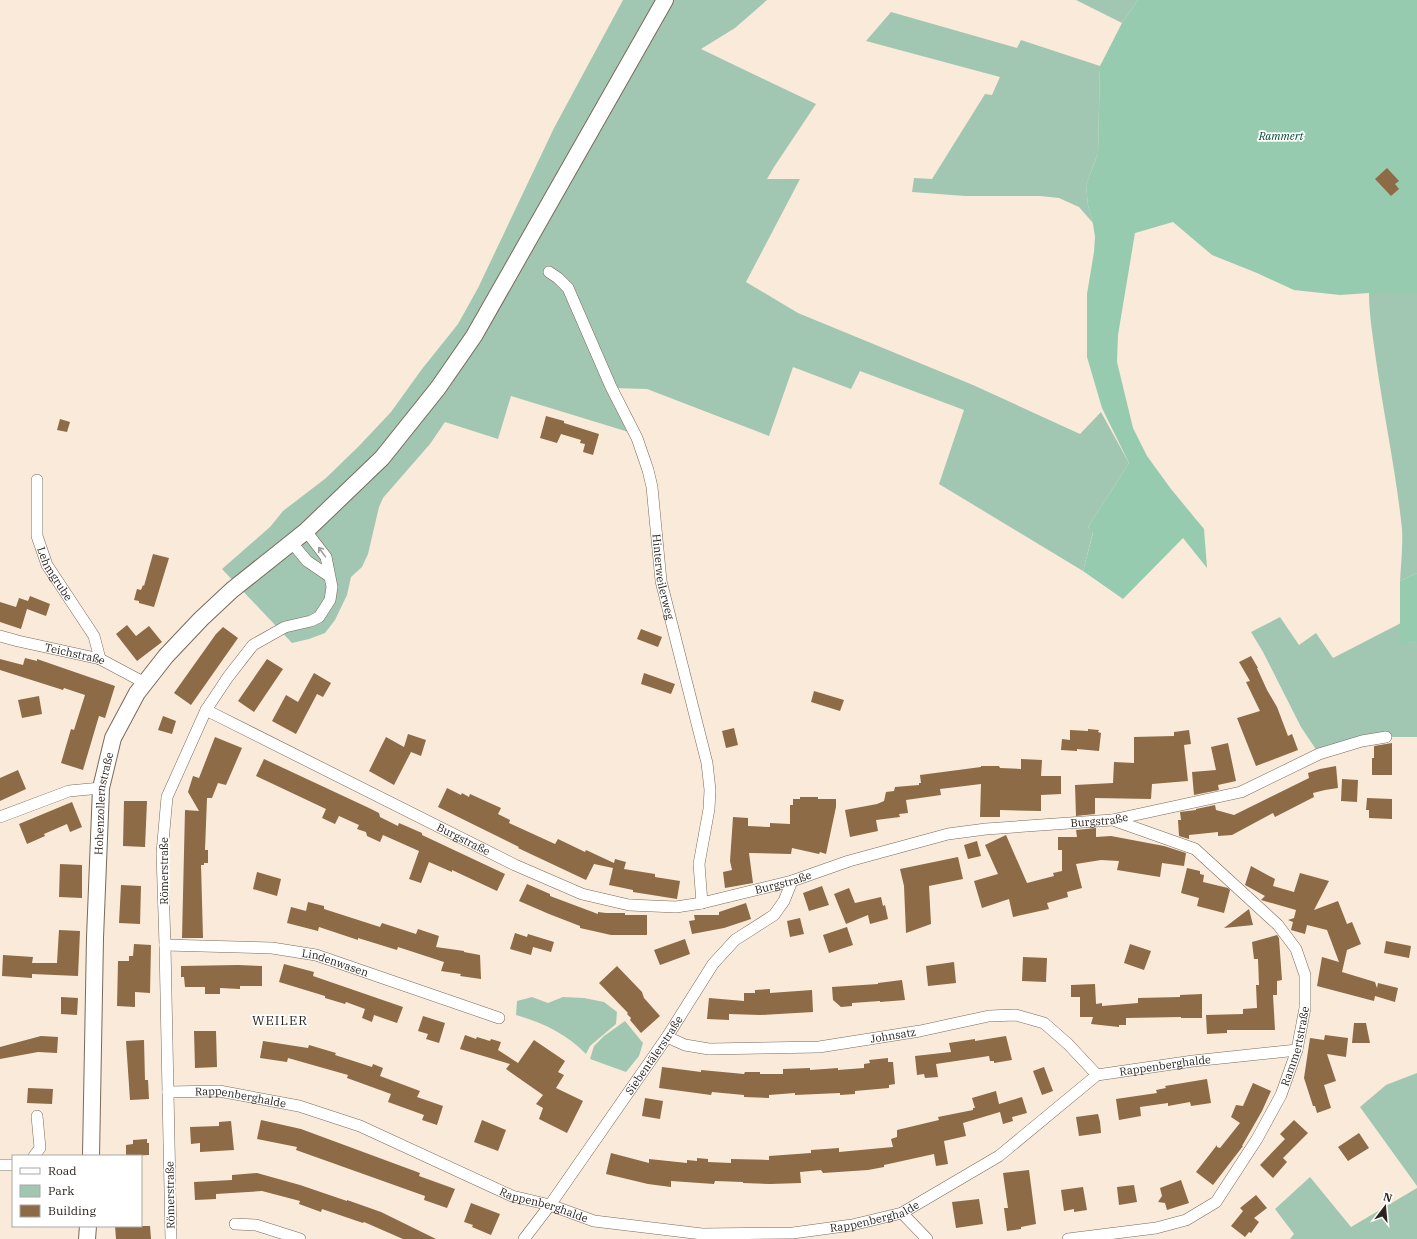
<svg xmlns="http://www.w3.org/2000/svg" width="1417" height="1239" font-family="'IBM Plex Serif',serif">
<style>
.green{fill:#a1c7b3}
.forest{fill:#96cbaf}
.building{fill:#8c6b46}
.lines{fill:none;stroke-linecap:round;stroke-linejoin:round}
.street-casing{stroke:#786a5b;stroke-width:12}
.secondary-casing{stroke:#786a5b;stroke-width:18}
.street{stroke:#fff;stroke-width:11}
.secondary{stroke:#fff;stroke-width:16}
.oneway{stroke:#9f9c9a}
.labels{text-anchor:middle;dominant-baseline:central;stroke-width:3.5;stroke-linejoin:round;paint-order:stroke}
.park-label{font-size:11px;font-style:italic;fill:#00462c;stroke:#fff}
.street-label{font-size:11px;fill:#2a241e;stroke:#fff}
.quarter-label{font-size:13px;letter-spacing:1px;fill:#2a241e;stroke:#fff}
</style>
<rect width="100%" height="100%" fill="#faead9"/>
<!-- green -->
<path class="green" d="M623 0H767L735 28 701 49 816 104 774 167 767 179H800L746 282 798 313 973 385 1080 434 1101 412 1129 463 1088 527 1093 532 1083 571 939 484 964 410 860 371 851 389 793 367 769 436 647 389 612 388 635 434 511 396 498 439 445 422 430 444 383 498 379 507 368 554 362 567 351 577 347 595 335 620 325 633 309 639 292 643 222 569 270 527 283 511 326 478 359 446 391 412 422 369 458 324 478 288 554 128Z
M1076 0H1138L1122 23Z
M891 12 1017 48 1021 40 1100 66 1098 153 1086 185 1088 205 1093 223 1079 207 1059 198 1040 196H965L912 192 914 178 932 179 985 94 992 95 1000 77 866 41Z
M1369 293H1417V573L1400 581C1401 564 1403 546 1402 529 1396 472 1384 416 1376 360 1373 337 1369 315 1369 293Z
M1280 617 1299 645 1316 633 1333 658 1401 623 1400 643 1417 642V737H1386L1319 754 1301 727 1263 652 1251 632Z
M532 997 548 1003 563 997 584 998 604 1002 617 1012 616 1024 590 1046 586 1054C567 1034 541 1022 516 1015L517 1001Z
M625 1021 643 1043 639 1056 626 1072 590 1059 594 1046 604 1036Z
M1417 1073V1186L1360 1107 1386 1085Z
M1310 1177 1351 1227 1417 1188V1239H1290L1294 1234 1275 1209Z"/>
<!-- forest -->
<path class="forest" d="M1138 0H1417V293H1369L1340 295 1294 290 1257 273 1212 255 1173 222 1135 233 1118 335 1117 362 1133 428 1147 456 1171 489 1204 529 1207 568 1183 538 1123 599 1083 571 1093 533 1088 527 1129 463 1102 408 1087 357V294L1094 252 1095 237 1093 224 1088 205 1086 185 1098 153 1100 66 1122 23Z
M1417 573V642L1400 644V581Z"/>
<!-- building -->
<path class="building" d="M1387 168 1399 181 1395 184 1399 189 1391 196 1375 179Z
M546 416 564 421V423L599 434 593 455 583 452 585 444 580 443 581 440 561 434 557 443 540 438Z
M60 419 70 422 67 432 57 430Z
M153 554 169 558 154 607 139 603V601L134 600 137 589 141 590 143 585 144 586Z
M30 596 50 604 46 616 27 609 21 629 0 622V602L16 607 19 598 28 601Z
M127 625 136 636 149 626 162 642 137 661 116 634Z
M223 627 238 638 191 705 174 693 216 634Z
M641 629 662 637 658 647 637 639Z
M1251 656 1258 668H1257L1267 690 1277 707 1288 736 1292 734 1298 750 1256 766 1237 718 1260 711 1246 682 1250 681 1239 662Z
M25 658 37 661V659L115 686 105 718 99 716 83 770 61 763 71 729 74 730 85 695 64 688 63 690 0 670V659L23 665Z
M267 659 283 669 254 712 238 701Z
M314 673 331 683 323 697 317 694 296 734 272 721 286 695 298 702Z
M644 673 675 684 671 694 641 684Z
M814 691 844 700 840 711 811 702Z
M39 696 42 714 22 718 18 700Z
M163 716 176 721 172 734 158 730Z
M734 728 738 745 726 748 722 731Z
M1088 729 1099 730 1098 732 1101 733 1099 751 1077 749V751L1061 750 1062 739 1070 740V730L1088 731Z
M1189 730 1191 744 1184 745 1188 781 1152 784 1151 799 1095 798V814L1076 816 1075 785 1113 783 1114 762 1134 763V737L1174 736V732Z
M408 734 426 740 421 756 411 752 394 785 369 771 386 737 404 747Z
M215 737 242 748 226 785 218 783 212 798H207L205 850H208V863H204V865H201L203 938H182L185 810 199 811 188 792 193 776 199 778Z
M1228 743 1236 781 1218 785 1219 790 1194 795 1192 772 1216 770 1211 747Z
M1392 743V775H1372V758H1374V746Z
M264 759 369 808 379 813 380 817 398 826 399 823 422 833V835L505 874 497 891 452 870V872L429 862 421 883 409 879 419 851 383 835 380 842 367 836 366 832 357 829 359 825 339 816 335 824 322 818 326 809 256 776Z
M1021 759 1042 760 1041 776H1061V794L1041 795V811L1000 810V817H980L981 784 940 789 941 795 906 800 908 813 899 814 900 817 876 820 878 831 850 837 845 810 877 804 884 801 886 792 894 791 895 787 919 785V783H921L920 775 981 767V766H999L1000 768 1021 769Z
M1336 766 1338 788 1325 790 1313 793 1314 797 1275 817 1273 813 1232 835 1218 836V832L1189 835V839L1179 836 1178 820H1181L1180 812 1196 810V809L1215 805 1216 810 1234 815 1309 778 1308 773 1320 769Z
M18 770 26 789 0 801V778Z
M1342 779 1358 780 1357 802 1341 801Z
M447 788 461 795 462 793 469 797 470 794 501 808 498 814 510 820 509 823 555 844 558 839 585 852 586 850 614 863 615 859 626 862 624 869 655 874V877L680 881 677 899 633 892V890L609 885 613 868 594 864 586 880 518 848 519 847 438 807Z
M800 797H818V799H836V807L826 854 820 852 819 854 792 848 791 854 749 853 753 883 725 888 723 872 732 870 730 861 733 817 748 818V826L770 827V823L790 824V805H793V799H800Z
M1367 798 1392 799V819L1369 818V810H1366Z
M124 801H147L145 847 123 846Z
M72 802 82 827 70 832 67 824 44 834 45 836 27 844 19 824Z
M1096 828V837L1111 836 1164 846 1186 853 1184 866 1162 863 1160 877 1117 870 1119 861 1101 860 1076 864 1082 888 1067 892 1068 897 1047 903 1049 909 1013 917 1009 899 982 908 974 881 998 874 985 845 1006 835 1027 883 1054 876 1053 873 1062 871V850H1058V837H1077L1076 830Z
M977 841 981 856 968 859 964 845Z
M958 857 963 879 929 886 931 924 906 933 904 886 900 869Z
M60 864 82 865V898L59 897Z
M1251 866 1275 879 1273 886 1294 892 1300 873 1329 881 1314 910 1338 901 1347 924 1352 922 1361 944 1347 950 1342 972 1375 982 1377 988 1378 983 1398 988 1395 1002 1375 996 1374 1001 1317 986 1322 957 1339 962 1327 930 1307 925 1305 934 1291 930 1293 922 1288 920 1294 918 1296 910 1261 900 1265 896 1245 885Z
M1187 868 1200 871V874L1204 875 1203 882 1228 888 1230 890 1224 913 1197 906 1199 898 1181 893Z
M257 872 281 879 277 896 253 889Z
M527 884 550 894V896L598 914V912L606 913H625V915H647V935H611L580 928V926L549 914 519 901Z
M121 885 141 886 140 924 119 923Z
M822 886 829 905 809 911 803 893Z
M849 888 855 903 881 897 883 906 885 905 888 919 870 924 868 915 846 924 834 894Z
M308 902 324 906V909L380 927 382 923 416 934 418 929 439 936 436 947 464 951V952L480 955 481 979 460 976 461 974 441 971 444 962 398 947 397 950 358 938V940L319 927 318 931 287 923 291 907 306 911Z
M746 903 751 919 724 928 692 934 689 921 695 920 694 915H719V912Z
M1249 909 1253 925 1224 928Z
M800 918 804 934 790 937 787 921Z
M847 927 853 945 829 953 823 935Z
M59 930 80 931 78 976 32 974V978L2 976 3 955 33 957 32 963H57Z
M515 933 527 937 528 934 554 942 551 952 533 947 531 955 510 949Z
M1277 935 1279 938 1282 980 1277 981V995H1273L1275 1030H1227V1033L1207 1034 1206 1015 1243 1014V1009L1257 1008 1256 985H1259L1258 959H1254L1252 942Z
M685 939 690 954 660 965 654 950Z
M1386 941 1411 946 1409 958 1384 953Z
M134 944 151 945 150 993 135 992V1007L117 1006 118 961H129V956H133Z
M1130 944 1151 951 1144 970 1124 963Z
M1023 957 1047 958 1046 982 1022 981Z
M954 962 956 983 928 986 926 966Z
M284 964 314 972 313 976 403 1007 397 1023 374 1015 372 1022 362 1018 365 1009 346 1002 345 1004 325 998V996L279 982Z
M238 965 262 966V986H240V989L220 988V994H205V987H185L184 977H181V966Z
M617 966 642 992 644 998 660 1016 641 1033 630 1020 631 1018 627 1014 628 1013 599 983Z
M902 980 905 1000 880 1002V1001L852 1003V1006L841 1007 833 1000 832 987 878 984V983Z
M1095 984 1096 1004 1102 1003V1006L1138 1003V998L1180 997V995L1202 994V1018H1181V1017L1126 1018V1025H1119V1027L1091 1024 1093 1017H1080V997H1071V985Z
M770 989V993L812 990 813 1012 760 1015 729 1014V1020L707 1019 709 998 744 1001V993H755V990Z
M61 997 78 998 77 1015 61 1014Z
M423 1016 445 1023 439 1043 426 1039 428 1034 418 1031Z
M1354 1023H1366L1370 1043H1352Z
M194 1031H216L217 1067 195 1068Z
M465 1035 476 1039 477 1037 490 1041 491 1039 501 1042 498 1050 518 1063 534 1040 565 1061 558 1072 564 1075 556 1088 583 1101 567 1133 539 1119 543 1108 536 1104 543 1095 506 1069 510 1064 460 1049Z
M1325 1035 1348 1038 1346 1057 1327 1054 1336 1081 1324 1085 1331 1108 1317 1113 1315 1106H1313L1304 1078 1310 1038 1324 1040Z
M41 1036 58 1037 57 1053 38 1052 0 1059V1047Z
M1006 1036 1012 1060 994 1063V1061H990L989 1056 936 1064 938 1077 925 1078 924 1074 917 1075 915 1056 951 1052 949 1043 975 1039V1041Z
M144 1040 145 1080H148L149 1099 130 1100 126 1041Z
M263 1041 308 1048 309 1045 336 1053 335 1055 372 1067 373 1064 383 1068 380 1076 420 1091 417 1097 443 1106 437 1125 422 1120 424 1115 388 1102 391 1094 347 1078 348 1075 288 1058 287 1062 260 1058Z
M888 1058V1062H893L895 1084 889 1085V1088L855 1091V1094L840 1095V1093L795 1095V1093L769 1095V1098L744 1097V1095L712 1092 711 1095 659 1088 662 1067 701 1072V1070L744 1074 745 1072H760V1074H783V1069L810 1068V1070L838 1068V1070L864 1068V1064L870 1063 869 1060Z
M1044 1067 1053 1091 1042 1095 1033 1071Z
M1207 1079 1211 1103 1191 1106 1190 1102 1168 1106V1103L1140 1107 1141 1116 1119 1120 1116 1099 1157 1093 1156 1090 1166 1088 1165 1086Z
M1253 1083 1271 1091 1262 1111 1242 1146H1243L1213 1185 1196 1172 1217 1145V1147L1220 1148 1240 1123 1231 1117 1236 1105 1243 1106Z
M28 1088 53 1089 52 1104 27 1103Z
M996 1091 999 1104 1022 1097 1027 1113 1012 1117 1013 1121 1003 1124 1000 1112 963 1123 966 1136 944 1141 948 1164 936 1166 934 1154 884 1165V1167L868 1170 823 1173 821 1170 800 1172 801 1183 770 1184 743 1183V1182L715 1181 714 1184 671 1181V1187L648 1184 606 1174 611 1153 649 1163V1159L687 1163V1160L697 1161V1158L708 1159V1162L731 1163V1159L769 1160V1156L811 1153V1150L839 1148V1152L893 1147 891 1139 897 1137V1130L939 1120 938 1117 973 1110V1108H975L972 1098Z
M645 1098 663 1101 660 1119 642 1116Z
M1098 1114 1100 1122 1101 1133 1079 1136 1076 1117Z
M261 1120 301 1129 420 1173 419 1176 455 1189 447 1208 424 1200 425 1196 296 1150 297 1147 257 1139Z
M482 1120 506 1130 498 1151 474 1142Z
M1294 1120 1308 1133 1283 1158 1287 1162 1273 1178 1260 1165 1285 1139 1280 1134Z
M231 1121 234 1150 200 1152V1143L191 1144 190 1127 219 1126V1122Z
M1359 1133 1369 1148 1348 1161 1338 1147Z
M147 1139V1143H149V1155L126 1156V1145L133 1144V1140Z
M1029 1170 1036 1224 1021 1227V1229L1007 1231 1004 1208H1008L1003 1173Z
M257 1173 300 1185 347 1201V1200L381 1212 436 1239H403L364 1222 363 1223 322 1209 321 1212 299 1204 300 1201 262 1191 216 1194V1199L195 1200 194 1182 232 1180V1175Z
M1181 1180 1189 1203 1167 1210 1165 1203 1158 1202 1162 1196 1160 1188Z
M1134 1185 1137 1202 1119 1205 1117 1187Z
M1083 1187 1087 1210 1074 1212V1209L1064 1211 1061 1190Z
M1256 1195 1267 1208 1254 1218 1259 1222 1251 1233 1249 1232 1245 1237 1231 1226 1243 1211 1240 1208Z
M979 1199 983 1224 956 1228 952 1202Z
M471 1203 500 1214 491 1235 472 1227 473 1225 464 1222Z
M115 1226H150L151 1239H116Z"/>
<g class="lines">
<defs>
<g id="street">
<path id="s1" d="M549 272 558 278 568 288 611 387 637 438 648 470 652 487 661 581 707 763 710 790 709 809 699 864 702 903"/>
<path id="s2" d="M37 480V536L47 565 94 636 100 659"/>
<path d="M292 543 307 561 329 576"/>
<path id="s3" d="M0 636 18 641 100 659 145 683"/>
<path id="s4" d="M206 710 515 865 582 894 629 905 676 907 702 903 792 881 849 861 948 834 986 829 1112 820 1241 792 1319 754 1362 741 1386 737"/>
<path d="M0 817 69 791 101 788"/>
<path id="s5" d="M165 945 272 948 316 955 499 1018"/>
<path id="s6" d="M667 1037 685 1045 709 1049 819 1047 920 1031 989 1016 1016 1015 1044 1023 1068 1044 1097 1075"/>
<path id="s7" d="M168 1092 219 1091 299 1106 360 1126 512 1196 550 1205 594 1221 702 1234 793 1233 852 1225 902 1213 999 1156 1097 1075 1193 1061 1297 1050"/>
<path d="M34 1156 40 1148 37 1116"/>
<path d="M0 1165H13"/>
<path d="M902 1213 927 1239"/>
<path d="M235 1224 256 1225 300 1239"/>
<path d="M171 1239 165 945 162 853 167 797 206 710 228 677 253 645 285 627 311 621 319 617 330 600 332 587 326 557 306 531"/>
<path id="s8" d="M524 1239 550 1205 667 1037 713 964 735 940 774 915 784 901 792 881"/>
<path id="s9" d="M1068 1239 1156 1228 1186 1220 1216 1202 1257 1139 1281 1095 1297 1050 1305 1008V975L1296 949 1278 925 1195 849 1113 820"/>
</g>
<g id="secondary">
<path id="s10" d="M91 1156 95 938 101 788 113 738 137 693 166 656 201 619 232 590 306 531 382 458 438 388 474 336 665 0"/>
<path d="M87 1239 88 1226"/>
</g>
</defs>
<!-- street casing -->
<use href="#street" class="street-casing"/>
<!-- secondary casing -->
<use href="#secondary" class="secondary-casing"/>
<!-- street -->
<use href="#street" class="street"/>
<!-- secondary -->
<use href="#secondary" class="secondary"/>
</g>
<!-- one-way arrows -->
<defs><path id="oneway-shaft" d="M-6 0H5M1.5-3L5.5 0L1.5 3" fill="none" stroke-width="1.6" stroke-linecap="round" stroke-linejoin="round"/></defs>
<use class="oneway" href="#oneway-shaft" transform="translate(322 552) rotate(-126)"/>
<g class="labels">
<!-- park labels -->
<g class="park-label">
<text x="1281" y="136">Rammert</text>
</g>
<!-- street labels -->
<g class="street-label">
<text stroke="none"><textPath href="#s2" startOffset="98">Lehmgrube</textPath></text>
<text stroke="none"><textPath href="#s1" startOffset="332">Hinterweilerweg</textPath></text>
<text stroke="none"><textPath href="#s3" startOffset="77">Teichstraße</textPath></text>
<text stroke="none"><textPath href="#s10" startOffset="353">Hohenzollernstraße</textPath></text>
<text stroke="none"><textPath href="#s4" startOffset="948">Burgstraße</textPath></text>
<text stroke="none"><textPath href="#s4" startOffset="288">Burgstraße</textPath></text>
<text transform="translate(164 871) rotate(-90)">Römerstraße</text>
<text stroke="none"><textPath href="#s4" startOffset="624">Burgstraße</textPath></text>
<text stroke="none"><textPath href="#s5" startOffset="172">Lindenwasen</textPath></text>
<text stroke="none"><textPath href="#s6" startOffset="229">Johnsatz</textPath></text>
<text stroke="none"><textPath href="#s9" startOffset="331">Rammertstraße</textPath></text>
<text stroke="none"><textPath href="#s8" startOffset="225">Siebentälerstraße</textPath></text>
<text stroke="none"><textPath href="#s7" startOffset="1069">Rappenberghalde</textPath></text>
<text stroke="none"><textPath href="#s7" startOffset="73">Rappenberghalde</textPath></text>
<text transform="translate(170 1195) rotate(-91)">Römerstraße</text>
<text stroke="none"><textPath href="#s7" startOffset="397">Rappenberghalde</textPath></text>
<text stroke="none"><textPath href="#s7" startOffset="733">Rappenberghalde</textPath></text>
</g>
<!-- quarter labels -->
<g class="quarter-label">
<text x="280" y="1020">WEILER</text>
</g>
</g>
<!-- legend -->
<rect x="12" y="1155" width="130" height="72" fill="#ffffff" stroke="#aaa7a5"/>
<rect x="20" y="1168" width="20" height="6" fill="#ffffff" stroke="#aaa7a5"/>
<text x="48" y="1175" font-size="12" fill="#2a241e">Road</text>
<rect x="20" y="1185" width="20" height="12" fill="#a1c7b3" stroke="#aaa7a5"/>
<text x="48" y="1195" font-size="12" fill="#2a241e">Park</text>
<rect x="20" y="1205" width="20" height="12" fill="#8c6b46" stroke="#aaa7a5"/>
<text x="48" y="1215" font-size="12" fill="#2a241e">Building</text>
<!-- north arrow -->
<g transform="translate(1385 1207) rotate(16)" stroke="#ffffff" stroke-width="3" paint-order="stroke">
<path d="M0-3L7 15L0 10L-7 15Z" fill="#2a241e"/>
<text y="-6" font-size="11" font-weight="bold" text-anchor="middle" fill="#2a241e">N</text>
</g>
</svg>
